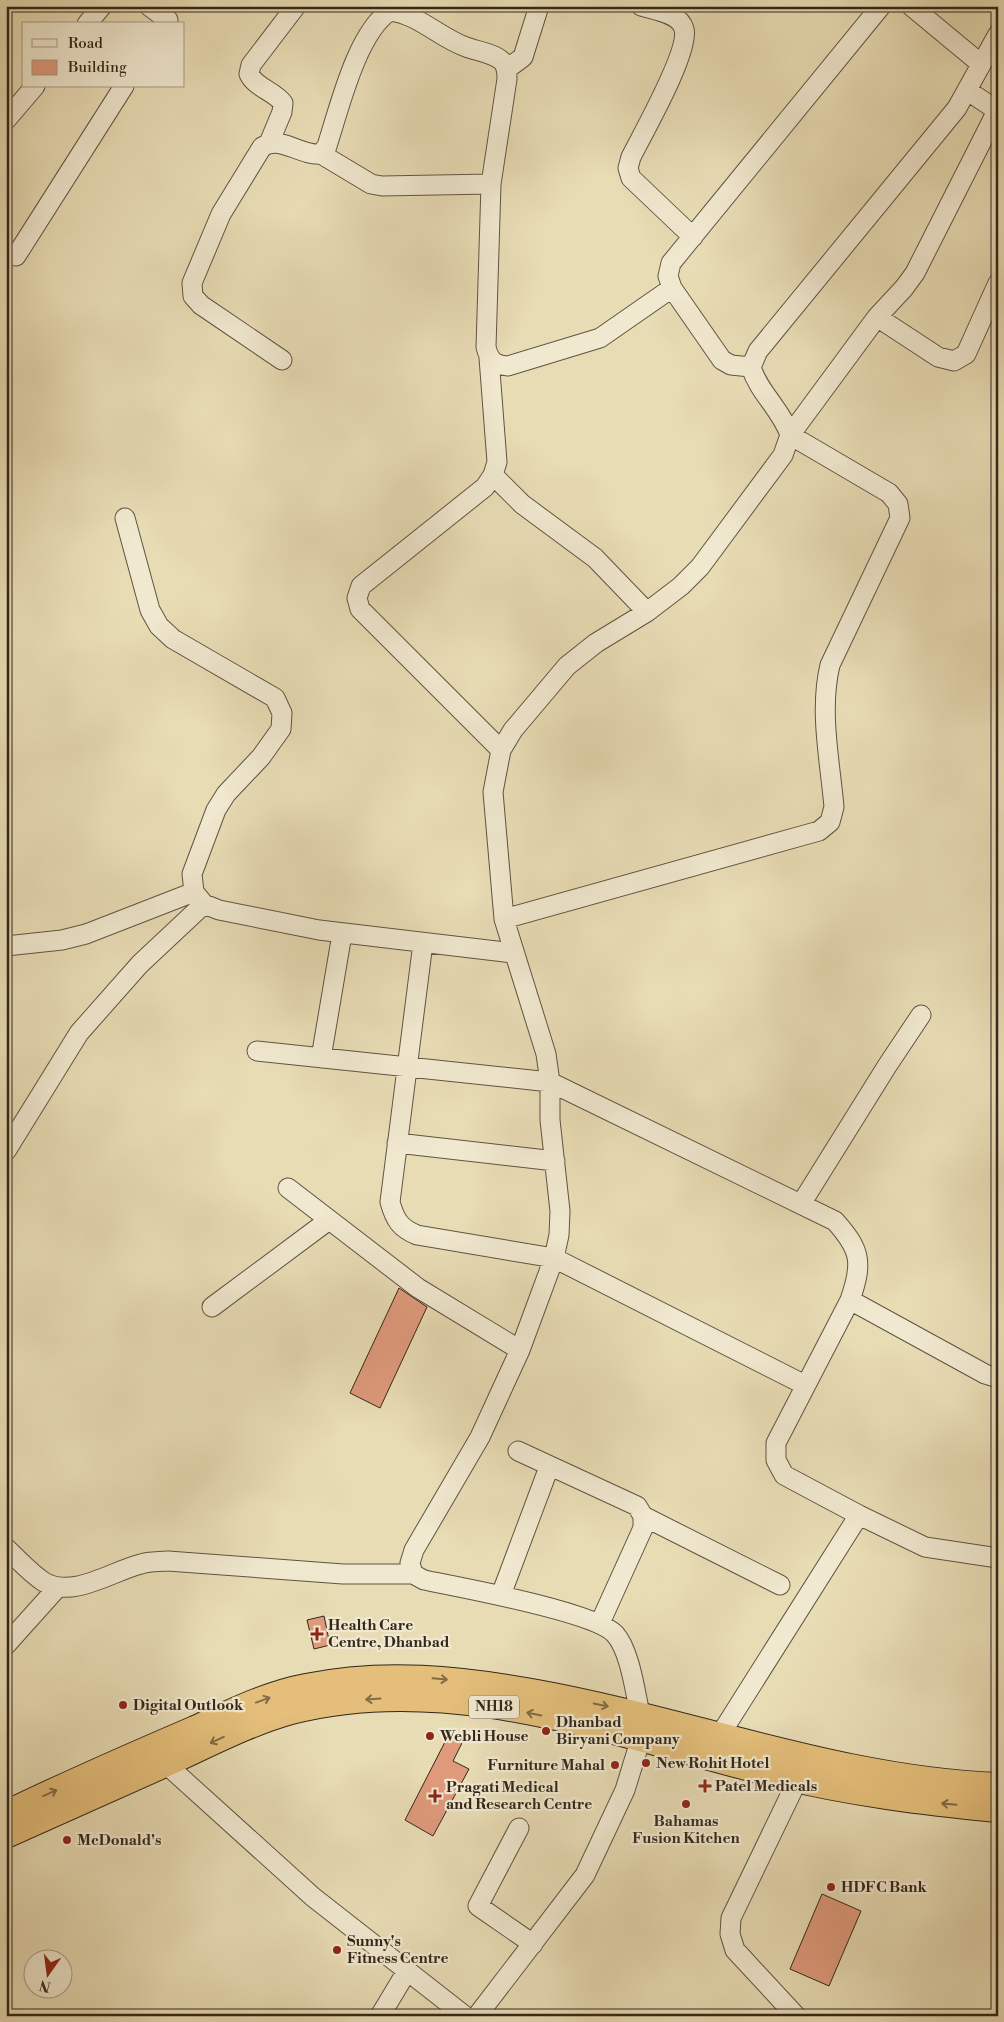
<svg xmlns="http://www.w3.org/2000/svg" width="1004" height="2022" font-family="'Libre Bodoni',serif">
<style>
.building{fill:#df9a7c;stroke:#32271a}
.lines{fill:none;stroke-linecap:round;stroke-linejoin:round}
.minor-casing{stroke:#605441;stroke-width:21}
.highway-casing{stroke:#32271a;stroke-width:28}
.minor{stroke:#f0e8cf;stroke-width:19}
.highway{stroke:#e4be7a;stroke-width:26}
.oneway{stroke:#826b45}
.poi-dot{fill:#8f2418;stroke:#f0e8cf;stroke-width:2}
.labels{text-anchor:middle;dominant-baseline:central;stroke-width:4.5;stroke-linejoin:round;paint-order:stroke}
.shield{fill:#f0e8cf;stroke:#6b6150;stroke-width:1}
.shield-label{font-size:14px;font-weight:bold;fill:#32271a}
.poi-label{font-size:15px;font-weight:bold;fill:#32271a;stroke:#f0e8cf;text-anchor:start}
</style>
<rect width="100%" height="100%" fill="#e8dcb5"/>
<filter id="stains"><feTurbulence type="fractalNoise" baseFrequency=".004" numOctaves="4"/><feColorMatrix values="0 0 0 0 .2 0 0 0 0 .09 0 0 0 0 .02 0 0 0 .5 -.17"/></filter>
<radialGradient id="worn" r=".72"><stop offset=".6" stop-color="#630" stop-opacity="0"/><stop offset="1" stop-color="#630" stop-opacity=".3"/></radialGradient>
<!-- building -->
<path class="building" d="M399 1288 427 1307 380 1408 350 1393Z
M324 1616 330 1645 314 1649 307 1620Z
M447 1738 463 1741 453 1761 469 1769 433 1836 405 1820Z
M822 1894 861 1911 829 1986 790 1969Z"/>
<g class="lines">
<defs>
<path id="minor" d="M149 6 168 20
M641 6C654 10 680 13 684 29 690 51 643 133 631 157L628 168 631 178 693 237
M911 6 981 64
M87 24 102 6
M507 69 523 57 539 6
M968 91 998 111
M6 120 35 86
M269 143 282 112 283 103C274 91 256 88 249 74L251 65 296 6
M321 154 371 184 382 186 491 184
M16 256 124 86
M877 317 938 357 954 361 966 354 998 283
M489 358 497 462 493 475 485 487 361 586 357 598 360 609 501 750
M282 360 201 305 193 296 192 283 221 214 262 147C281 135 300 156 321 154L327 146C339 109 357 32 390 11 418 14 440 38 466 47 477 51 493 53 502 61 507 66 507 73 507 79L491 184 486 347C489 360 494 365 508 366L600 338 672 288
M751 367 731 365 722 360 672 288 668 276 671 263 881 6
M493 475 522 504 595 558 647 612
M125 518 150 610 159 626 173 639 275 698 282 713 281 729 261 757 226 794 216 810 192 874 194 892 204 904 219 910 319 930 513 953
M504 919 819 831 830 822 834 807C830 761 819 711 830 665L900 518 898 504 889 493 790 435 877 317 904 288 915 273 997 111
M423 943 390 1202C395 1220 400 1228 417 1235L554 1258 805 1385
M6 946 62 940 86 934 194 892
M257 1051 550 1082 835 1221C861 1250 863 1263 850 1300L776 1443V1460L784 1475 859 1515 925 1547 998 1558
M321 1058 342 934
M397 1143 555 1161
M6 1151 79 1033 140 964 204 904
M288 1188 418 1288 520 1350
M801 1204 887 1066 921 1015
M850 1300 985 1374 998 1378
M212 1307 329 1220
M518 1451 637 1506 643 1516V1528L600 1623
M643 1516 780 1585
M6 1548C18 1559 30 1573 44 1582 73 1599 112 1571 141 1564 149 1561 159 1562 168 1561L343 1574H413
M501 1595 549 1467
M6 1645 58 1587
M640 1714C635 1691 630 1651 615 1634 595 1612 459 1587 424 1580L413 1574 410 1563 414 1550 480 1437 520 1350 554 1258 559 1235 560 1211 550 1120V1082L546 1054 504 919 493 792 501 750 513 730 567 666 596 643 647 612 681 586 700 567 783 455 790 435C781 409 759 393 751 367L758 351 957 108 998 34
M720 1735 859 1515
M157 1756 313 1897 465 2016
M519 1828 478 1906 533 1944
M380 2016 407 1971
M477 2016 585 1875 625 1790 641 1738
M796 2016 735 1950 730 1934 731 1918 798 1779"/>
<path id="highway" d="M6 1814C68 1784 132 1756 195 1729 230 1713 268 1694 306 1687 384 1671 460 1679 537 1693 691 1721 840 1780 998 1786
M6 1835C60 1811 113 1787 167 1763 207 1745 248 1723 291 1711 454 1669 621 1737 778 1775 851 1793 924 1802 998 1809"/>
</defs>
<!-- minor casing -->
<use href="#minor" class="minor-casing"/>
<!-- highway casing -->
<use href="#highway" class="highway-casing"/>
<!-- minor -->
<use href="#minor" class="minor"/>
<!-- highway -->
<use href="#highway" class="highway"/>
</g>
<!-- one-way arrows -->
<defs><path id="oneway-shaft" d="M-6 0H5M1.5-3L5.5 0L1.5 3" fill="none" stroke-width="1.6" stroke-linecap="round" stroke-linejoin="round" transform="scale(1.25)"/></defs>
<g class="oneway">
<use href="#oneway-shaft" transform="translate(440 1679) rotate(5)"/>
<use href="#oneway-shaft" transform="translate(373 1699) rotate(176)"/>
<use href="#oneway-shaft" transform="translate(263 1700) rotate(-20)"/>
<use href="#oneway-shaft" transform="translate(601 1705) rotate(12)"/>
<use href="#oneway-shaft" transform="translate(534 1714) rotate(-169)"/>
<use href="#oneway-shaft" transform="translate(217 1740) rotate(155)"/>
<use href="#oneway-shaft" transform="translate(50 1793) rotate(-24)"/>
<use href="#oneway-shaft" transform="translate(949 1804) rotate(-175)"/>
</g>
<!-- markers -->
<g class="poi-dot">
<path d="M314.5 1626.5h5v5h5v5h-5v5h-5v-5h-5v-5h5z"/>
<circle cx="123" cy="1705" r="5"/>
<circle cx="546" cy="1731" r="5"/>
<circle cx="430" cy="1736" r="5"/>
<circle cx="646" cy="1763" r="5"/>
<circle cx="615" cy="1765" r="5"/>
<path d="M702.5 1778.5h5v5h5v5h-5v5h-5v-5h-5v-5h5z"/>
<path d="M432.5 1788.5h5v5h5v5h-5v5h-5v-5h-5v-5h5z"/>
<circle cx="686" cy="1804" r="5"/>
<circle cx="67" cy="1840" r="5"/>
<circle cx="831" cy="1887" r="5"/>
<circle cx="337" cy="1950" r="5"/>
</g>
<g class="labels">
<!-- shield labels -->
<rect class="shield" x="469" y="1695.5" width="50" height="23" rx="4"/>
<g class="shield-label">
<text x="494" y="1707">NH18</text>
</g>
<!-- poi labels -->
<g class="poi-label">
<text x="328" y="1625">Health Care<tspan x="328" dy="17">Centre, Dhanbad</tspan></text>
<text x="133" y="1705">Digital Outlook</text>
<text x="556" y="1722">Dhanbad<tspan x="556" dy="17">Biryani Company</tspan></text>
<text x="440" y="1736">Webli House</text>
<text x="656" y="1763">New Rohit Hotel</text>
<text x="605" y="1765" text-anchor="end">Furniture Mahal</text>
<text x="715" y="1786">Patel Medicals</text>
<text x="446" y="1787">Pragati Medical<tspan x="446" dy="17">and Research Centre</tspan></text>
<text x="686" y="1821" text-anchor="middle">Bahamas<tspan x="686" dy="17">Fusion Kitchen</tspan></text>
<text x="77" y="1840">McDonald's</text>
<text x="841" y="1887">HDFC Bank</text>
<text x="347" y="1941">Sunny's<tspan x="347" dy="17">Fitness Centre</tspan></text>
</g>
</g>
<!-- margin -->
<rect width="1004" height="2022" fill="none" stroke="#e8dcb5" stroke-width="25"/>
<rect x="8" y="8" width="989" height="2007" fill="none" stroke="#32271a" stroke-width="2.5"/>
<rect x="12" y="12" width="979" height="1997" fill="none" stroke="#32271a"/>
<!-- legend -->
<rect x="22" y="22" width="162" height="65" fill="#f0e8cf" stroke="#a49b87"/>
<rect x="32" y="39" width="25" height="8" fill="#f0e8cf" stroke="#a49b87"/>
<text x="68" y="48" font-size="15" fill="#32271a">Road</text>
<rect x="32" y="60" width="25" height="15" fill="#df9a7c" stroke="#a49b87"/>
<text x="68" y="72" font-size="15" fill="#32271a">Building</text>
<!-- north arrow -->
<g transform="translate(48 1974) rotate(194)"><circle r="24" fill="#f0e8cf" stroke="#a49b87"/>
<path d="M0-4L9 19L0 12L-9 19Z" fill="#8f2418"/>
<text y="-8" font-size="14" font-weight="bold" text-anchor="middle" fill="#32271a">N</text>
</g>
<rect width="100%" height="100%" filter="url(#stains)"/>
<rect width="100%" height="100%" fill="url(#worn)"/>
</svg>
